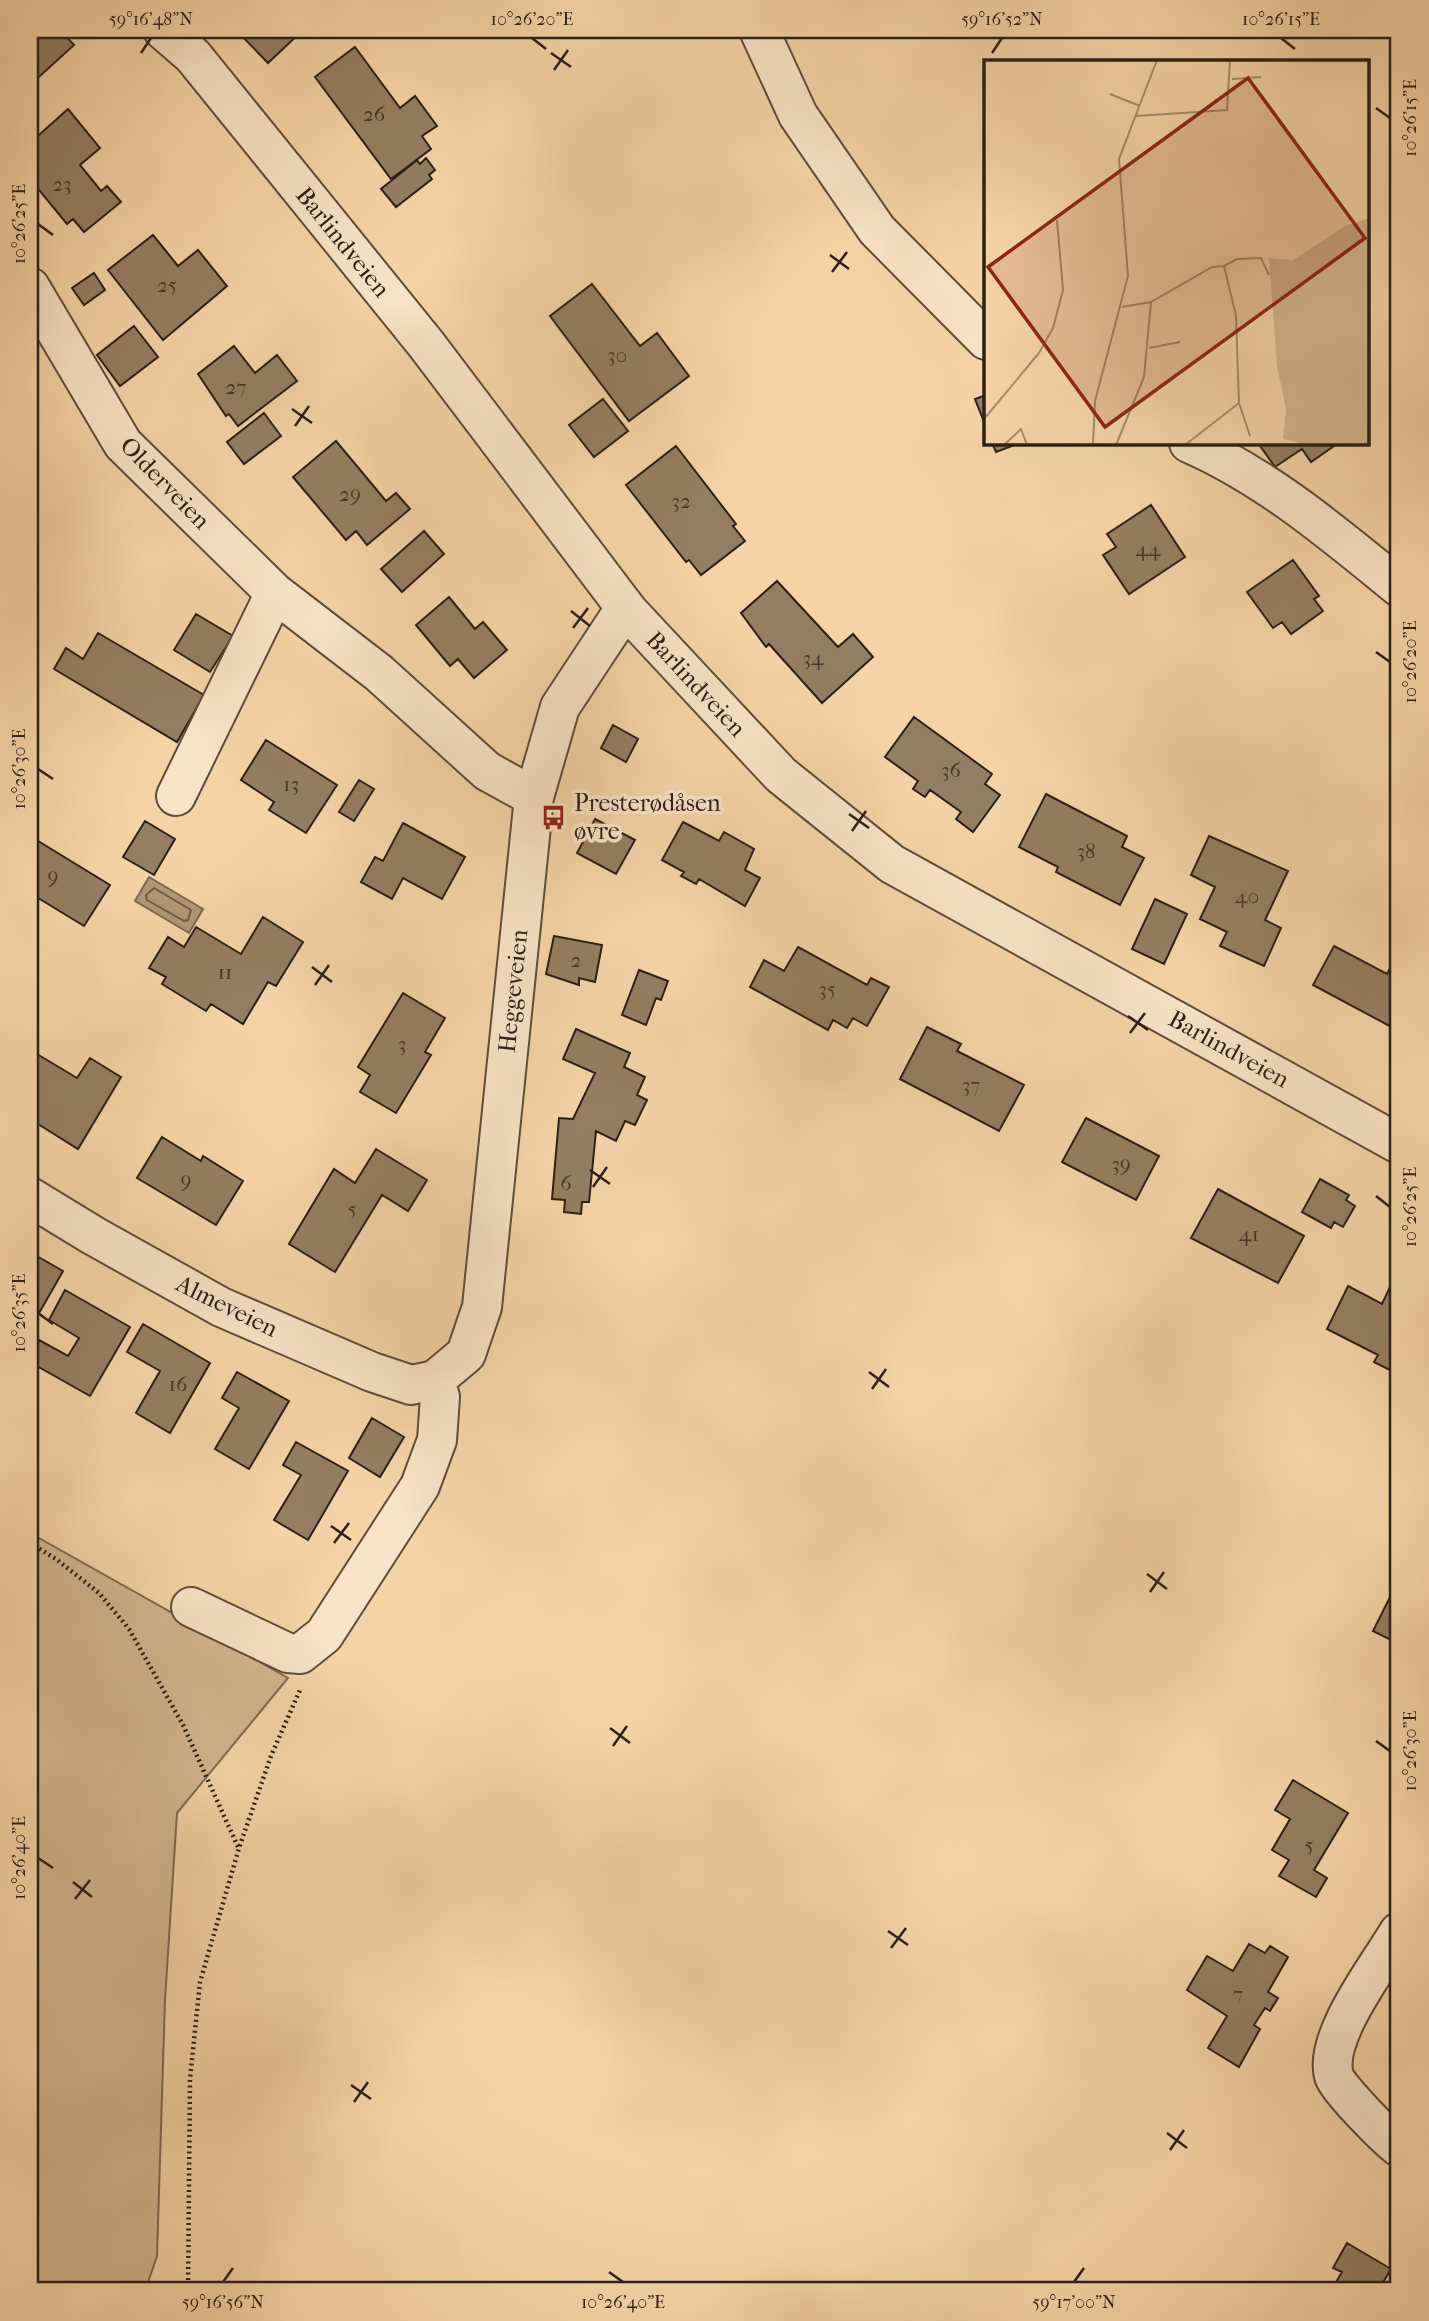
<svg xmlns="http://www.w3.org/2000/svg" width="1429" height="2321" font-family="'IM FELL French Canon',serif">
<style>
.green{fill:#d2b58e;stroke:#7e6a52;stroke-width:2}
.water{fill:#b09776;stroke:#7b6750;stroke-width:2}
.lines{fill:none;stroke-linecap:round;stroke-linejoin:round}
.shore{stroke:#6e5c46;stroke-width:2}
.building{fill:#947e61;stroke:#2b2016;stroke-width:2}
.minor-casing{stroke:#5d4d3a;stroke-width:42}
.path{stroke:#2b2016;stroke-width:4.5;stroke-dasharray:2 3.5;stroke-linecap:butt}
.minor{stroke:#f8e3c6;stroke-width:38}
.ticks{fill:none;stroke:#2b2016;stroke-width:2.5}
.labels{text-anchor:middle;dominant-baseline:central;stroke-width:7;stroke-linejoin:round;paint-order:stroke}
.number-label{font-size:21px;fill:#453829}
.street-label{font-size:24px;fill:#2b2016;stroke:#f8e3c6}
.poi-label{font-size:24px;fill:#2b2016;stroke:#f8e3c6;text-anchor:start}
.inset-road{fill:none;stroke:#a48c6d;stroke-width:2}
.view{fill:#8f2418;fill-opacity:0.15;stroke:#8f2418;stroke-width:3.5}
.inset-edge{fill:none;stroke:#2b2016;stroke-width:3.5}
.neatline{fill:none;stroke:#2b2016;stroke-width:2.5}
.ticks-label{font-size:18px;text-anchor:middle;fill:#2b2016}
</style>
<rect width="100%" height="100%" fill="#f4d4a7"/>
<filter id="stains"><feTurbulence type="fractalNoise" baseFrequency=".00286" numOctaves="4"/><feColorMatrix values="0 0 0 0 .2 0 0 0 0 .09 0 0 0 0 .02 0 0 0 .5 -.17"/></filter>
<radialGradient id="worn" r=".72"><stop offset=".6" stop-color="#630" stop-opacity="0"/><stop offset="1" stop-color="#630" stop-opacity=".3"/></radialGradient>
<!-- green -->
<path class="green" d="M30 1533 288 1678 177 1813 165 2000 157 2256 145 2291H30Z"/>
<!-- water -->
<path class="water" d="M149 877 203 909 189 933 135 901Z"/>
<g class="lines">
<!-- shore -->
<path class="shore" d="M154 888 191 910 188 920 184 921 147 900 146 895Z"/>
</g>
<!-- building -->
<path class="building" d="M30 30H60L74 45 30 85Z
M236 30H303L268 63Z
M355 47 400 108 415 96 437 126 422 136 431 149 391 179 315 77Z
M68 109 100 148 80 165 101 191 107 186 121 202 84 232 73 219 67 224 30 179V143Z
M426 158 435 170 429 175 432 179 396 207 381 189 417 160 420 164Z
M153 235 178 266 198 250 227 286 163 340 108 270Z
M94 273 105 290 84 305 72 288Z
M592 284 640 346 657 333 689 376 629 421 550 316Z
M134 326 158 357 120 386 97 355Z
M234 346 255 373 277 355 297 381 238 426 229 414 226 416 198 374Z
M986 395V427L975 399Z
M603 399 628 431 594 457 569 425Z
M264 413 281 436 244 464 227 442Z
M336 441 386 501 396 493 410 509 367 545 356 531 346 540 293 477Z
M992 443H1020L996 452Z
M1258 443H1332L1334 446 1311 462 1302 449 1275 467Z
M676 446 736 524 733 526 745 541 701 575 689 560 686 562 626 485Z
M1151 505 1185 557 1129 594 1103 555 1116 547 1107 534Z
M424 531 444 554 402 592 381 569Z
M1293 560 1319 596 1314 599 1323 611 1291 634 1282 622 1273 628 1247 592Z
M777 581 838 647 853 634 873 657 822 703 769 644 766 647 741 613Z
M449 597 475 629 483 622 507 650 474 678 458 659 450 666 416 625Z
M196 614 233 636 210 672 174 650Z
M98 633 204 695 177 742 54 669 66 648 83 659Z
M914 717 992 774 985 784 1000 795 973 832 956 819 961 812 930 790 925 797 913 789 918 781 885 757Z
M613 725 638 739 626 762 601 748Z
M266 740 337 785 306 833 269 810 274 802 241 780Z
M359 780 374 789 354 821 339 812Z
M1046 794 1127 836 1122 847 1144 858 1120 905 1056 872 1058 867 1019 847Z
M595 819 635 840 616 874 577 853Z
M145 821 175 839 154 875 123 857Z
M683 822 719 841 724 832 754 849 745 870 760 878 745 906 699 879 696 884 681 876 684 872 662 860Z
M403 823 465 857 442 899 403 878 392 899 361 882 375 857 383 861Z
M30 836 110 885 84 926 30 893Z
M1209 836 1288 871 1265 920 1281 928 1264 966 1220 946 1227 932 1200 919 1215 887 1191 875Z
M1155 899 1187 914 1164 964 1132 949Z
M263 917 303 942 276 986 268 982 243 1024 211 1004 206 1011 162 984 166 977 149 968 168 937 184 947 196 927 241 954Z
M554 936 602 945 595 982 579 978V985L546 974Z
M1334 946 1387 974 1395 959 1399 962V1031L1313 985Z
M798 947 867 985 871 978 889 987 867 1026 853 1018 847 1028 833 1020 828 1030 750 987 764 960 784 971Z
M639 970 668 981 661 1000 656 998 646 1025 622 1015Z
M403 993 445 1018 425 1052 431 1055 396 1113 360 1092 370 1075 358 1067Z
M927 1027 961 1044 957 1051 1024 1085 999 1131 900 1079Z
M576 1029 630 1053 624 1067 645 1077 637 1095 647 1100 635 1125 625 1121 616 1141 596 1131 589 1202H582L581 1214 564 1212 565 1200 552 1199 559 1118 573 1119 595 1073 563 1059Z
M37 1054 77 1078 90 1058 121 1077 78 1149 30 1119V1066Z
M1086 1118 1159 1156 1136 1200 1062 1162Z
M162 1137 201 1161 203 1156 243 1181 216 1225 137 1178Z
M376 1149 427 1180 408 1211 382 1195 335 1272 289 1244 334 1169 355 1183Z
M1320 1179 1349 1195 1346 1200 1355 1206 1343 1227 1334 1222 1331 1228 1302 1212Z
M1218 1189 1304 1236 1278 1283 1191 1238Z
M35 1255 63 1271 30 1329V1260L32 1261Z
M1348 1286 1382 1304 1390 1287 1399 1292V1365L1395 1363 1392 1371 1374 1362 1378 1355 1327 1329Z
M65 1290 130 1327 90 1396 30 1362 39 1340 68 1356 79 1338 49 1320Z
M143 1324 210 1363 170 1433 136 1413 160 1371 127 1352Z
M237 1372 289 1401 249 1469 215 1449 239 1408 222 1398Z
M372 1418 404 1437 380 1477 349 1458Z
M296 1442 348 1471 308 1540 274 1520 301 1475 283 1465Z
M1393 1591 1399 1594V1644L1373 1631Z
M1293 1780 1348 1813 1314 1870 1327 1878 1316 1897 1279 1876 1289 1860 1272 1850 1290 1819 1275 1810Z
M1249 1944 1265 1953 1270 1946 1288 1957 1268 1992 1278 1998 1270 2011 1265 2008 1254 2025 1260 2029 1239 2067 1208 2048 1227 2016 1187 1990 1207 1956 1233 1971Z
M1347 2243 1391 2269 1378 2291H1331L1342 2272 1333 2268Z"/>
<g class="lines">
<defs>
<path id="minor" d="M163 30 193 56 426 344 628 611 781 775 892 864 1399 1144
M759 30 798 115 877 230 986 340
M30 287 123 444 275 593 379 673 487 771 534 797
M1189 443C1267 477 1334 534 1399 587
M176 796 275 593
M30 1197 94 1236 221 1307 372 1372 411 1385 435 1380 466 1354 482 1307 534 797 560 707 618 619 628 611
M191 1607 288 1653 300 1654 324 1635 420 1486 437 1440 440 1397 435 1380
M1399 1932C1379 1966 1323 2037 1334 2076 1338 2089 1387 2138 1399 2147"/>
</defs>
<!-- minor casing -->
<use href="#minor" class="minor-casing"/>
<!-- path -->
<path class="path" d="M30 1543 56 1559 99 1593 129 1629 183 1725 238 1847
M188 2291 190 2079 200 1982 239 1848 271 1756 300 1690"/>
<!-- minor -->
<use href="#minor" class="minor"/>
</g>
<!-- ticks -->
<path class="ticks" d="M532 38 546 49M1281 38 1295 49M141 53 151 38M551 53 571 67M992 53 1002 38M554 70 568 50M1376 108 1390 118M38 224 53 235M830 255 849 269M832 272 847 252M292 409 312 423M295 426 309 406M571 611 590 626M573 628 588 608M1376 652 1390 662M38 769 53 779M849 814 869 828M852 831 866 811M312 967 332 982M315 985 329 965M1128 1016 1148 1030M1130 1033 1145 1013M590 1170 610 1184M593 1187 607 1167M1376 1196 1390 1207M38 1313 53 1324M869 1372 889 1387M872 1389 886 1369M331 1526 351 1540M334 1543 349 1523M1147 1574 1167 1589M1150 1592 1164 1572M610 1728 630 1743M1376 1741 1390 1751M613 1746 627 1726M38 1858 53 1868M73 1882 92 1897M75 1899 90 1880M888 1931 908 1945M891 1948 906 1928M351 2085 371 2099M354 2102 368 2082M1167 2133 1187 2148M1170 2150 1184 2130M609 2272 623 2282M223 2282 233 2268M1074 2282 1084 2268"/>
<!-- icons -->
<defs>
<symbol id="bus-bare" viewBox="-9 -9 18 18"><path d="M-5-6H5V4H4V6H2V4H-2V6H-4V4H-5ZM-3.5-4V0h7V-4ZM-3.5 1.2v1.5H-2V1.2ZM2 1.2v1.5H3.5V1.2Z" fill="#8f2418" stroke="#f8e3c6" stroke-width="2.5" paint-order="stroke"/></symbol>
</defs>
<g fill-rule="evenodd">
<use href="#bus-bare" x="536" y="800" width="35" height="35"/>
</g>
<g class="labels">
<!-- number labels -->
<g class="number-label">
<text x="374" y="114">26</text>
<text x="62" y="184">23</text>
<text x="167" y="285">25</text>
<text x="617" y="355">30</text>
<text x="236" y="387">27</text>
<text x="350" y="494">29</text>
<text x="681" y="501">32</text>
<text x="1148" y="549">44</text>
<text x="813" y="658">34</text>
<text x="951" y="770">36</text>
<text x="291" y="784">13</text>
<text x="1086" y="851">38</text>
<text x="53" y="876">9</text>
<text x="1247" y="896">40</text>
<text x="576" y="960">2</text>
<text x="225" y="972">11</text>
<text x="827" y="989">35</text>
<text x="402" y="1044">3</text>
<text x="971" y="1085">37</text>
<text x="1121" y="1164">39</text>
<text x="186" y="1180">9</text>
<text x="566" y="1183">6</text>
<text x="352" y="1209">5</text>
<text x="1249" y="1234">41</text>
<text x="178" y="1384">16</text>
<text x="1309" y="1845">5</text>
<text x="1238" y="1994">7</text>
</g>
<!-- street labels -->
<g class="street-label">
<text transform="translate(343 242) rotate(51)">Barlindveien</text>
<text transform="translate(165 483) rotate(46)">Olderveien</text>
<text transform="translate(696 684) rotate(47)">Barlindveien</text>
<text transform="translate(513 991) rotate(-84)">Heggeveien</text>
<text transform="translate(1229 1049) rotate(29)">Barlindveien</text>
<text transform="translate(227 1306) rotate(26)">Almeveien</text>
</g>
<!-- poi labels -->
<g class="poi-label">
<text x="574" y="803">Presterødåsen<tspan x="574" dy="28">øvre</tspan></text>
</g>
</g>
<!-- overview -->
<g transform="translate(984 60)">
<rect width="385" height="385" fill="#f4d4a7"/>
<path d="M385 158V385H310L314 382 299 379 302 349 293 306 285 198 309 200 361 166Z" fill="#d2b58e"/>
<path class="inset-road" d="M248 19 277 17M126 34 156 46M152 56 243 50 246 0M240 206 252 256 255 343M240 206 253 199 277 198 285 215M138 247 167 242 228 207 240 206M165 288 196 282M255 343 266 376M0 359 55 293 69 268 79 230 73 160M20 385 37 369 43 385M109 385 111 341 144 216 135 99 173 0M132 385 160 317 167 242M201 385 255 343"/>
<path class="view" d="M264 18 381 178 121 367 4 207Z"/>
<rect width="385" height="385" class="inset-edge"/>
</g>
<!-- margin -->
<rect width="1429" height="2321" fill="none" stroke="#f4d4a7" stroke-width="77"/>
<rect x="38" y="38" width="1352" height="2244" class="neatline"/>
<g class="ticks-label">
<text x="151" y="25">59°16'48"N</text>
<text x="532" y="25">10°26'20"E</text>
<text x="1002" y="25">59°16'52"N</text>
<text x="1281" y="25">10°26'15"E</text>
<text transform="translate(1410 118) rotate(-90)" y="6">10°26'15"E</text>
<text transform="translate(19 224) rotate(-90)" y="6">10°26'25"E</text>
<text transform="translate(1410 662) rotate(-90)" y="6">10°26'20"E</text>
<text transform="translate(19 769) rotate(-90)" y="6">10°26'30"E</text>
<text transform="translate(1410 1207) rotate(-90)" y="6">10°26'25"E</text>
<text transform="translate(19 1313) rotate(-90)" y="6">10°26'35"E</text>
<text transform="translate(1410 1751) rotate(-90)" y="6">10°26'30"E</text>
<text transform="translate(19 1858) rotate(-90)" y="6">10°26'40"E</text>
<text x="223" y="2308">59°16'56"N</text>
<text x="623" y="2308">10°26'40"E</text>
<text x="1074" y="2308">59°17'00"N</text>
</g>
<rect width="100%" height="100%" filter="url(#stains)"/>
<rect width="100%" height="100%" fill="url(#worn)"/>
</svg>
